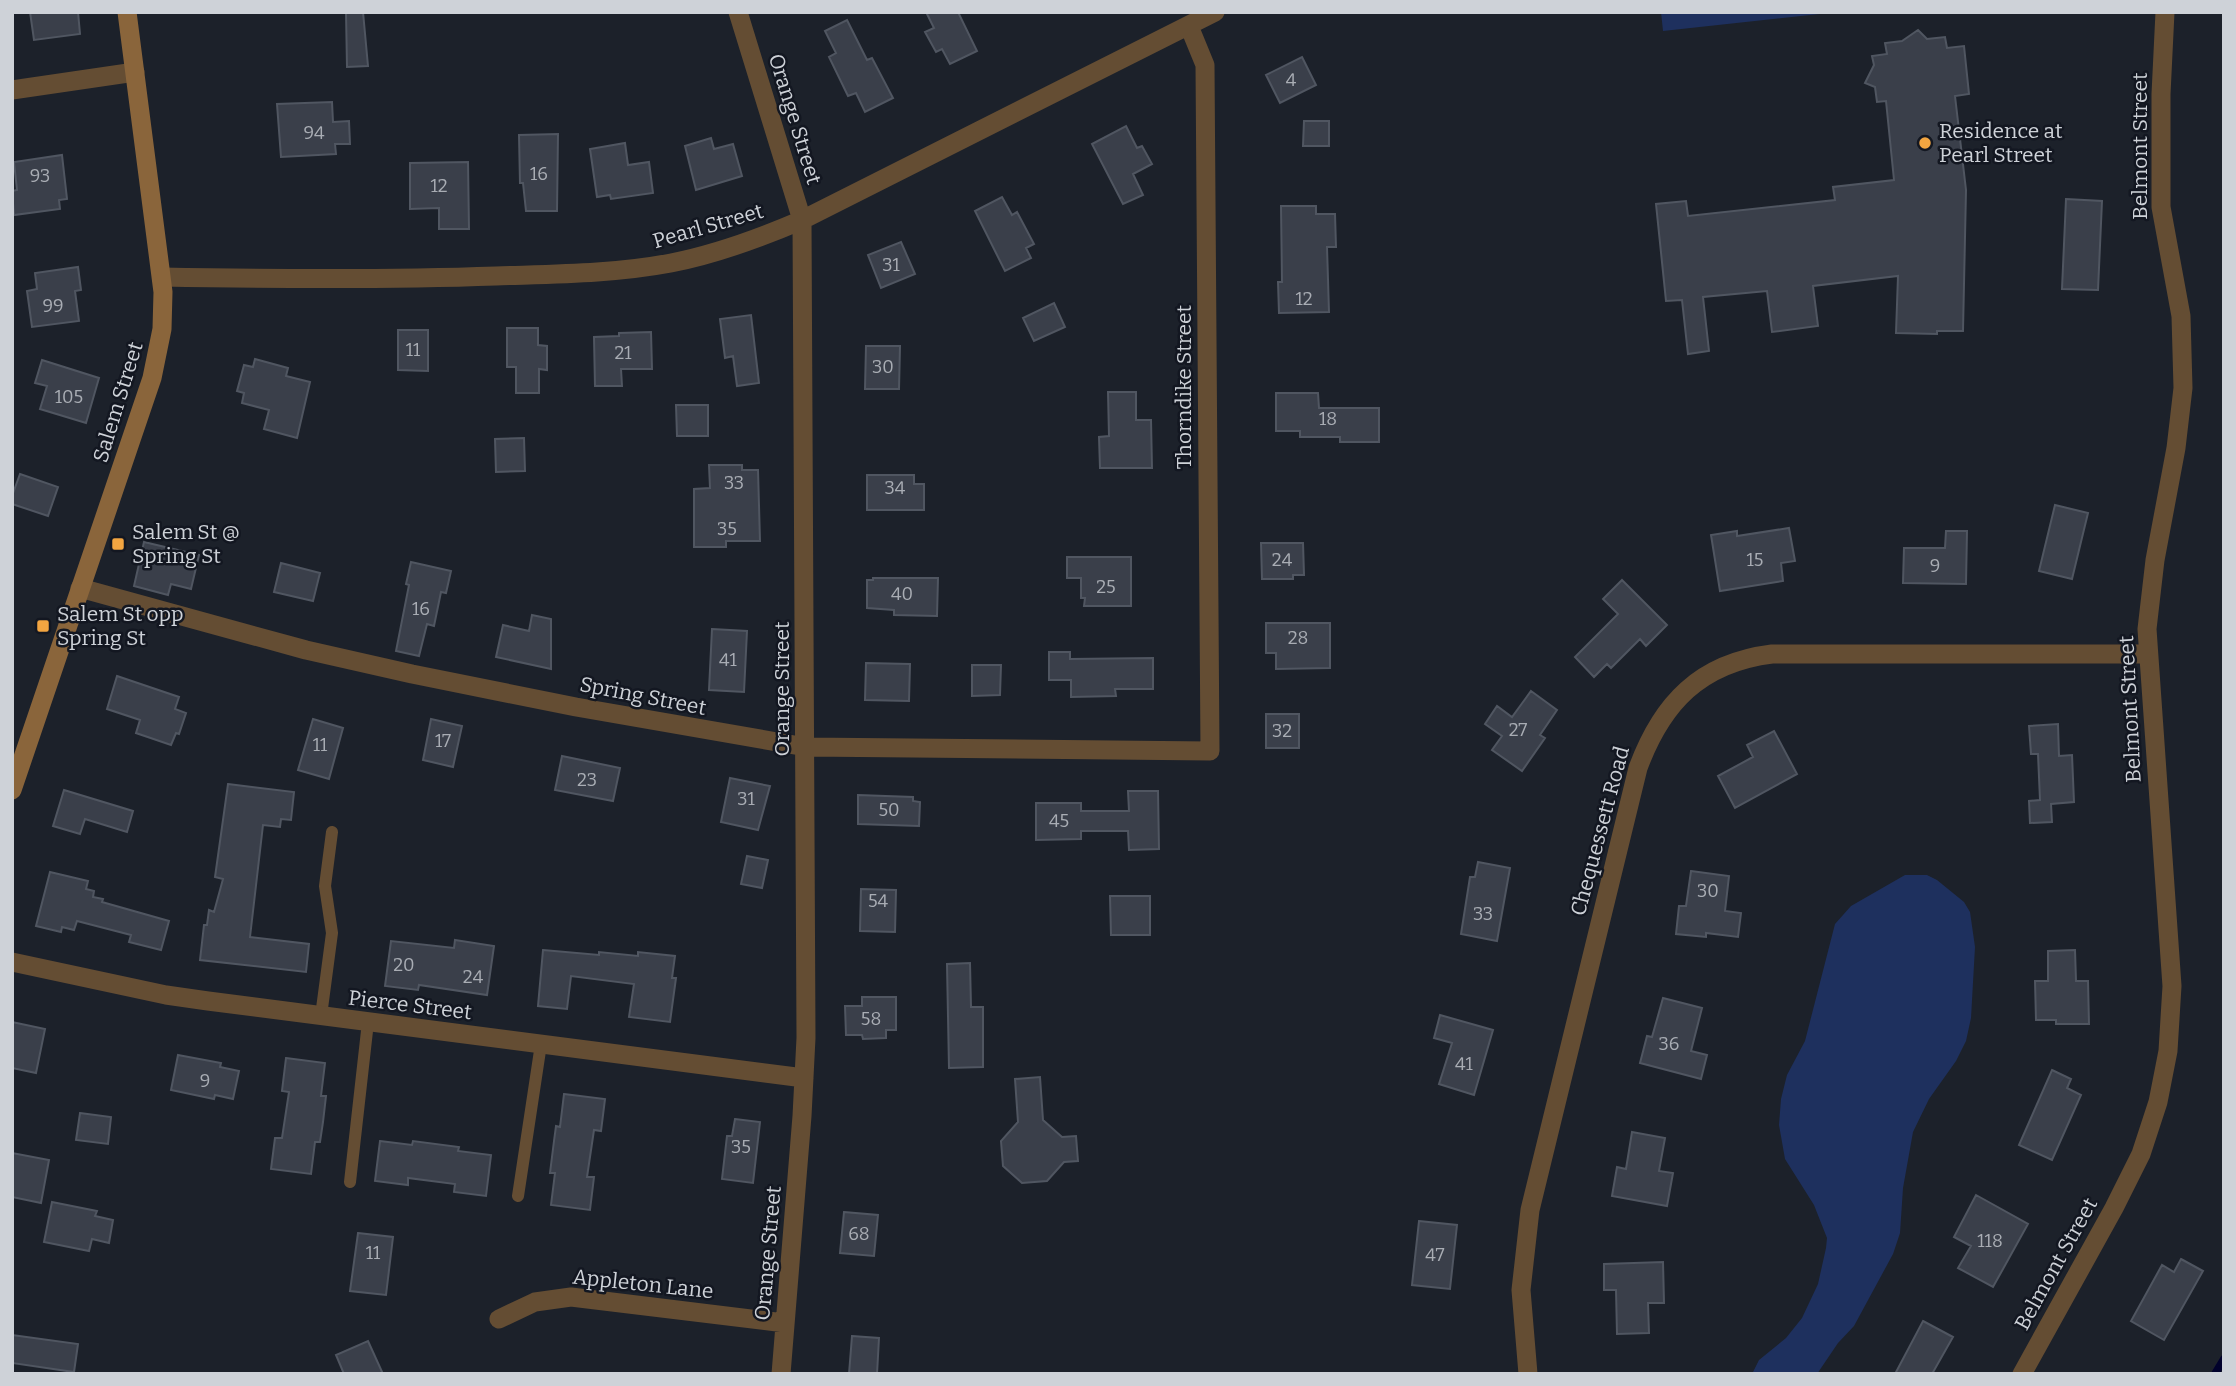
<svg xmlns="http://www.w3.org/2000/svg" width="2236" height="1386" font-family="Bitter,serif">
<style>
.green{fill:#1e305e}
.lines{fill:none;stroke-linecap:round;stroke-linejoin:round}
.stream{stroke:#01012c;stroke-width:8}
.building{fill:#3a3f4a;stroke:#505661;stroke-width:2}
.service{stroke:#644d33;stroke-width:12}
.minor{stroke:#644d33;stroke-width:19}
.secondary{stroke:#8a653b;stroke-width:19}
.poi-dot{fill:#f2a541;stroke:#131721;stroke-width:2.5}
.labels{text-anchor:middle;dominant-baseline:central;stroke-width:5;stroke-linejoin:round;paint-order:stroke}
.number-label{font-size:18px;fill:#a9adb4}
.street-label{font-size:21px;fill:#ced2d8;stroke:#131721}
.poi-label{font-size:21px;fill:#ced2d8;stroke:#131721;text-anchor:start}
</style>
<rect width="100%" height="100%" fill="#1c212a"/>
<!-- green -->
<path class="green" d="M1661 12H1838L1663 31Z
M1905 875H1927L1937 880 1964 902 1970 912 1975 947 1971 1018 1966 1041 1956 1061 1929 1099 1913 1132 1903 1188 1900 1233 1893 1254 1854 1326 1838 1343 1817 1374H1752L1759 1360 1786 1338 1802 1318 1818 1284 1826 1248 1827 1238 1814 1205 1785 1159 1779 1125 1781 1099 1787 1075 1805 1041 1835 924 1851 906Z"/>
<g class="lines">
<!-- stream -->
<path class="stream" d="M2215 1374 2224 1359"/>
</g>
<!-- building -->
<path class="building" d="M30 12H78L80 34 34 40Z
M346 12H363L368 66 347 67Z
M926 12H958L977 51 950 64 942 49 936 52 925 32 934 28Z
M847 20 867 60 872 58 893 98 865 112 856 93 848 96 829 57 836 53 825 31Z
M1918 30 1927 39 1945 37 1947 48 1964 46 1969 94 1955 96 1966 190 1963 331H1937V334L1896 333 1898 276 1813 286 1818 326 1772 332 1767 291 1703 297 1709 351 1688 354 1682 300 1666 301 1656 204 1686 201 1688 216 1835 200 1833 187 1894 180 1886 101 1877 102 1875 87 1865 83 1874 65 1872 56 1887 54 1885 43 1902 41Z
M1302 57 1316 85 1280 103 1266 75Z
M332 102 333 122 349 121 350 144H335L336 154 281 157 277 104Z
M1304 121H1329V146H1303Z
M1126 126 1137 148 1142 146 1152 164 1133 174 1143 195 1123 204 1092 144Z
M558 134 557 211H526L523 183H520L519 135Z
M711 138 714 149 733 144 742 176 696 190 685 146Z
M625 143 628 165 649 162 653 193 611 199 610 195 597 197 590 149Z
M62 155 67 199 59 200 60 209 14 215 12 191 17 190 14 162Z
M468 162 469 229H439V208L410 209V163Z
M1002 197 1012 215 1017 212 1034 244 1026 248 1031 258 1005 271 975 211Z
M2066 199 2102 201 2098 290 2062 289Z
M1281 206H1316V214H1335L1336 247H1327L1329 312 1279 313 1278 282H1282Z
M901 242 915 274 881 288 868 255Z
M78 267 81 290 75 291 79 321 32 327 27 291 37 289 35 273Z
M1054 303 1065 327 1034 341 1023 318Z
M751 315 759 383 737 386 733 356 725 358 720 319Z
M507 328H538V345L547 346V370L539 369V393H516V367H507Z
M398 330H428V371L398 370Z
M651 332 652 369H621L622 386H595L594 337 619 336V333Z
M866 346H900L899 389H865Z
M255 359 288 368 286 376 310 382 297 438 264 429 269 410 242 403 244 393 237 391 244 365 253 367Z
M42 360 99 378 86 423 40 409 47 386 35 383Z
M1108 392H1136V420H1151L1152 468H1100L1099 437 1109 436Z
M1276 393H1318L1319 408H1379V442H1340V437H1300V431H1276Z
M676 405H708V436H677Z
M524 438 525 471 496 472 495 439Z
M709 465H742V470H758L760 541H726V547H694V489L710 488Z
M20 474 58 487 48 516 12 504V496Z
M867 475H914V484H924V510H867Z
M2055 505 2088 513 2072 579 2039 571Z
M1789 528 1795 561 1781 563 1783 581 1720 591 1711 535 1737 531V536Z
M1946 531H1967L1966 584 1903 583 1904 548H1945Z
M144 542 199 555 191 589 171 584 168 595 134 586Z
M1261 543H1303L1304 575H1293V579H1262Z
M1067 557H1131V606H1084L1085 598H1081V578H1067Z
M411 562 451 571 446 593 441 592 434 626 427 624 419 656 396 651 409 585 406 584Z
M281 563 320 573 313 601 274 592Z
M873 578H938L937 616 894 615V610L867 608V580H873Z
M1622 580 1667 625 1646 646 1640 639 1611 668 1607 664 1594 677 1575 657 1618 614 1603 599Z
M532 615 551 619V669L496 657 503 625 529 631Z
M1266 623H1330V668L1276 669V653H1266Z
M712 629 747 631 744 692 709 690Z
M1049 652H1070V659L1153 658V689H1115L1116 696 1071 697V680H1049Z
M866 663 910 664 909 701 865 700Z
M972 665H1001L1000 695 972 696Z
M117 676 179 697 175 709 186 713 179 734 176 733 171 745 136 733 140 720 107 709Z
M1531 691 1557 710 1540 735 1545 738 1522 771 1492 750 1502 736 1485 724 1497 706 1512 717Z
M1266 714H1299V748H1266Z
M313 719 343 728 329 779 298 770Z
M431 719 462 726 453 767 423 760Z
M2058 724 2059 756 2072 755 2074 802 2051 804 2052 822 2030 823 2029 801 2040 800 2038 754H2031L2029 726Z
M1774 731 1797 774 1735 808 1718 776 1753 757 1747 745Z
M562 756 620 768 613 801 555 790Z
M730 778 770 786 758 830 721 822Z
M228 784 294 792 291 820 281 819 280 827 263 825 250 937 309 944 306 972 200 960 204 925H207L209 910 214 912 223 879 215 877Z
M64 790 133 811 127 832 85 819 80 834 53 826Z
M1128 791H1158L1159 849 1129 850 1128 831H1081V839L1036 840V803H1081V811H1129Z
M858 795 913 797V801L920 802 919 826 858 824Z
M747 856 768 860 762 888 741 884Z
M1478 862 1510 868 1497 941 1461 934 1470 877H1475Z
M1691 871 1729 876 1725 911 1741 913 1738 937 1706 933V937L1676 934 1679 906H1686Z
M50 872 88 881 86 889 94 891 93 897 103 899 102 902 169 921 161 950 129 942 131 935 77 921 74 930 62 927 61 932 36 926Z
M861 889 896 890 895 932 860 931Z
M1110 896H1150V935H1111Z
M455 940 494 946 487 995 419 985 418 990 385 986 391 941 454 948Z
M543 950 599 955V952L638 956V952L675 956 672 978H676L670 1022 629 1017 634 984 571 976 567 1009 538 1006Z
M2075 950 2076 981H2088L2089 1024H2056V1020H2036L2035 981H2048V951Z
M970 963 971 1007H983V1067L949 1068 947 964Z
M862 997H896V1030H886V1038L863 1039 862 1035H846L845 1006H862Z
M1663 998 1702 1008 1691 1051 1707 1055 1701 1079 1640 1063 1647 1036 1652 1037Z
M1440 1015 1493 1030 1474 1095 1439 1084 1452 1043 1434 1038Z
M12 1022 45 1029 36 1073 12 1068Z
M178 1055 221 1063 220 1067 239 1071 233 1099 215 1095 214 1099 171 1090Z
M286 1058 325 1063 321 1096H326L323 1122 320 1142H315L311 1174 271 1169 275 1138H282L289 1092 282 1091Z
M2052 1070 2071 1079 2067 1088 2081 1095 2052 1160 2019 1145Z
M1040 1077 1043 1120 1062 1137 1076 1136 1078 1161 1064 1162 1047 1181 1022 1183 1003 1166 1001 1141 1018 1122 1015 1079Z
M564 1094 605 1099 601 1131 594 1130 587 1177H594L590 1210 551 1205 555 1173H550L554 1141 556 1126 560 1127Z
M80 1113 111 1117 108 1144 76 1140Z
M735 1119 760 1122 753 1183 722 1179 727 1136H732Z
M1632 1132 1665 1138 1659 1171 1673 1173 1667 1206 1612 1196 1617 1167 1626 1169Z
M380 1141 412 1145 413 1141 459 1147 458 1151 491 1155 486 1196 454 1192 455 1184 408 1178V1185L375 1181Z
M12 1153 49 1160 41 1203 12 1197Z
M1976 1195 2028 1224 1993 1287 1958 1268 1971 1246 1954 1237Z
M52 1202 97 1211 95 1216 113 1220 109 1243 92 1239 89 1251 44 1242Z
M844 1212 878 1215 874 1256 840 1253Z
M1419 1221 1457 1225 1450 1289 1412 1285Z
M358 1233 393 1237 386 1295 350 1291Z
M2181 1259 2203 1271 2164 1340 2131 1321 2162 1265 2174 1272Z
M1663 1262 1664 1303H1648L1649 1333 1617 1334 1616 1290H1604V1264Z
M1923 1321 1953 1337 1932 1374H1895Z
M12 1335 78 1344 74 1372 12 1363Z
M852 1336 879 1338 877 1374H849Z
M368 1341 383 1374H344L336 1355Z"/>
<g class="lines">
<!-- service -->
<path class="service" d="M321 1016 332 933 325 886 332 832
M350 1182 368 1022
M518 1196 541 1044"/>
<!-- minor -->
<path class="minor" d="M738 12 802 220 806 1038 802 1116 781 1374
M12 90 135 72
M162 277C273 279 385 280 496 276 555 274 613 274 671 263 717 254 760 238 802 220L1215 12
M80 588 306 650 412 674 576 707 806 747 1210 751 1205 65 1189 26
M12 962 166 995 208 1001 804 1078
M499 1319 535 1302 571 1297 785 1323
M1528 1374 1521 1290 1530 1210 1638 768C1662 703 1700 663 1772 654H2147
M2022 1374 2114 1208 2141 1154 2158 1102 2168 1051 2172 986 2147 629 2155 560 2176 448 2183 388 2181 316 2161 207V94L2165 12"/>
<!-- secondary -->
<path class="secondary" d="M12 790 152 378 162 329 163 292 127 12"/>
</g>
<!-- markers -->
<g class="poi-dot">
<circle cx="1925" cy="143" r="7"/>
<rect x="111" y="537" width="14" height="14" rx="3.5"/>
<rect x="36" y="619" width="14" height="14" rx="3.5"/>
</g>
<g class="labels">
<!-- number labels -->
<g class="number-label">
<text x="1291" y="80">4</text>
<text x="314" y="133">94</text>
<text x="539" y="174">16</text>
<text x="40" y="176">93</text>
<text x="439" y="186">12</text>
<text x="891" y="265">31</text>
<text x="1304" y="299">12</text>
<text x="53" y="306">99</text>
<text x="413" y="350">11</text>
<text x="623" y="353">21</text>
<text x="883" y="367">30</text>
<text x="69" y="397">105</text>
<text x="1328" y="419">18</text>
<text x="734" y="483">33</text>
<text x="895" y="488">34</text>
<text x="727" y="529">35</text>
<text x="1282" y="560">24</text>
<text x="1755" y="560">15</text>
<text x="1935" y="566">9</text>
<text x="1106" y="587">25</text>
<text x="902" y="594">40</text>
<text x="421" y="609">16</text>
<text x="1298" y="638">28</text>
<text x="728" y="660">41</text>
<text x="1518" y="730">27</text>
<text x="1282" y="731">32</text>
<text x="443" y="741">17</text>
<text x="320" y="745">11</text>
<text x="587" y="780">23</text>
<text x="746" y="799">31</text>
<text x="889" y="810">50</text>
<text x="1059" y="821">45</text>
<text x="1708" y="891">30</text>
<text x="878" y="901">54</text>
<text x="1483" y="914">33</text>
<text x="404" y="965">20</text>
<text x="473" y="977">24</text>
<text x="871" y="1019">58</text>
<text x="1669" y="1044">36</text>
<text x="1464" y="1064">41</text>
<text x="205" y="1081">9</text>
<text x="741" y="1147">35</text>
<text x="859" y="1234">68</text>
<text x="1990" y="1241">118</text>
<text x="373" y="1253">11</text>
<text x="1435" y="1255">47</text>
</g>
<!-- street labels -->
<g class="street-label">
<text transform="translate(795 119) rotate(73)">Orange Street</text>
<text transform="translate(2140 146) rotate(-90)">Belmont Street</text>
<text transform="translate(708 226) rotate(-16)">Pearl Street</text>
<text transform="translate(1184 387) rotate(-90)">Thorndike Street</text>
<text transform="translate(118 402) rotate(-73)">Salem Street</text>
<text transform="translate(782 689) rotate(-90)">Orange Street</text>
<text transform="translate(643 696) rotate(11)">Spring Street</text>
<text transform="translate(2130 709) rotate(-93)">Belmont Street</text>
<text transform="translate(1600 831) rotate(-75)">Chequessett Road</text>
<text transform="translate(410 1005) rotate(7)">Pierce Street</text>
<text transform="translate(768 1253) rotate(-85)">Orange Street</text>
<text transform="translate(2056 1264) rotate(-61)">Belmont Street</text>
<text transform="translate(643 1284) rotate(6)">Appleton Lane</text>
</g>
<!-- poi labels -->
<g class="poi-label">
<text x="1939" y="131">Residence at<tspan x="1939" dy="24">Pearl Street</tspan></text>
<text x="132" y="532">Salem St @<tspan x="132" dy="24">Spring St</tspan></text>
<text x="57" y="614">Salem St opp<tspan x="57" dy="24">Spring St</tspan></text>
</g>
</g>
<!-- border -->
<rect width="2236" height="1386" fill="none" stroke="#ced2d8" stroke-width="28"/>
</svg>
